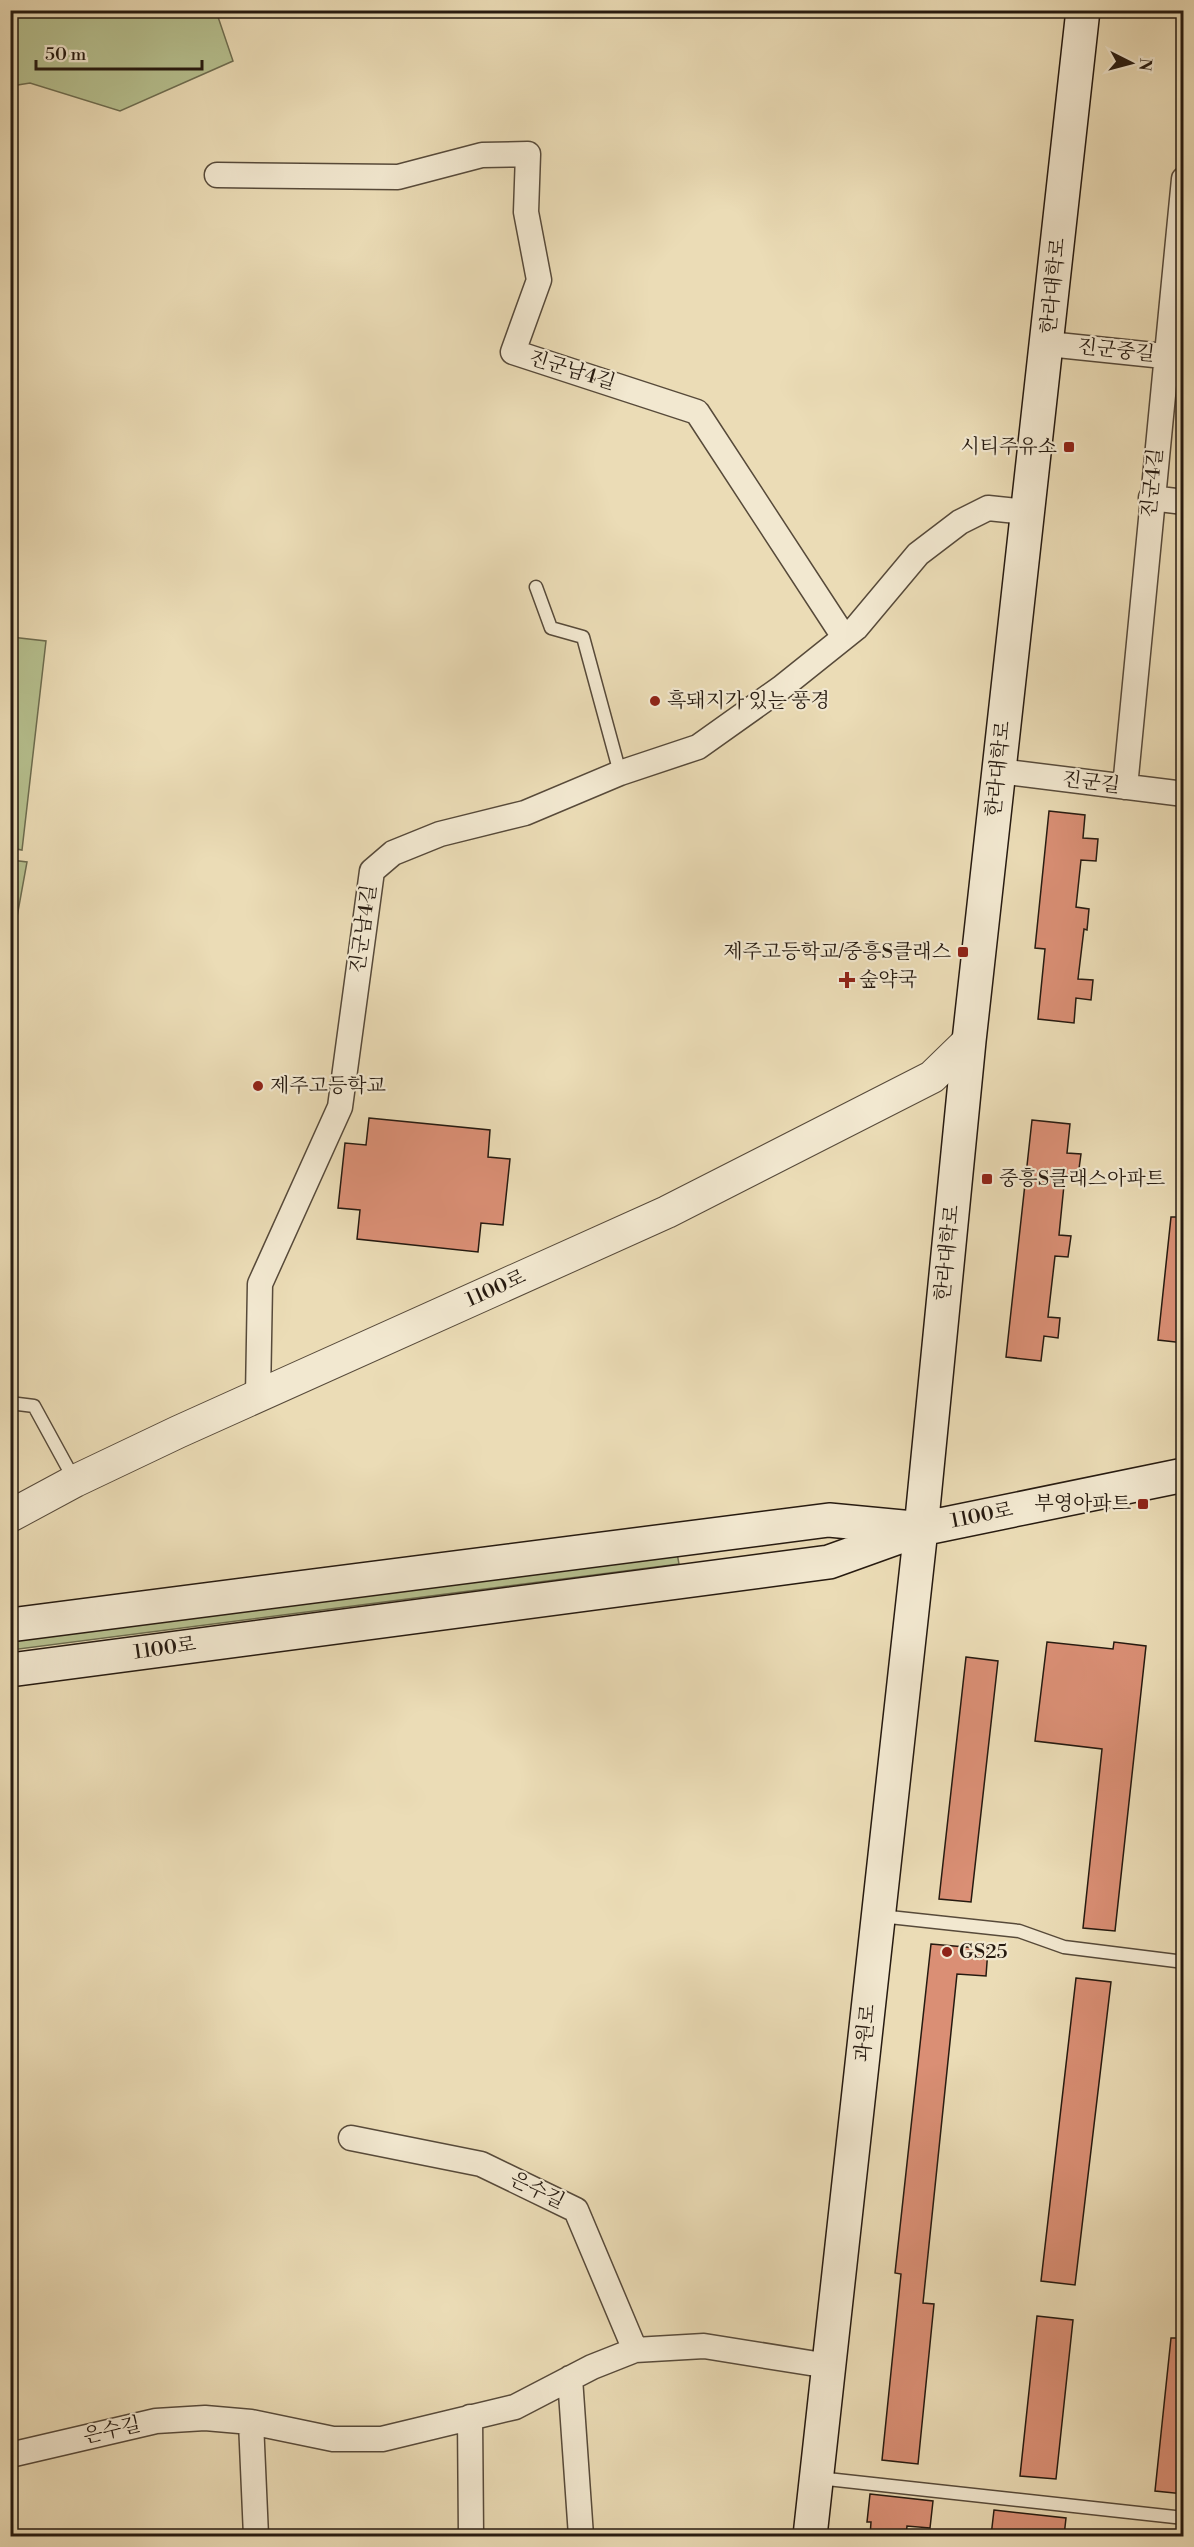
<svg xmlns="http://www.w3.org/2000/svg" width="1194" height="2547" font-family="'Libre Bodoni','Noto Serif KR',serif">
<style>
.green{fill:#b6c08f;stroke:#6e6d50;stroke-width:1.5}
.building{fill:#da8f75;stroke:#261a10;stroke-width:1.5}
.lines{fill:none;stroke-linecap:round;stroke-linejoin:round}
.service-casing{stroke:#574a3a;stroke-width:15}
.minor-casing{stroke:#574a3a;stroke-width:27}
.tertiary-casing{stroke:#574a3a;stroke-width:34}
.secondary-casing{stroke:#261a10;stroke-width:36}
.service{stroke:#f2e8d0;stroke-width:12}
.minor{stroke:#f2e8d0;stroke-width:24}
.tertiary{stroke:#f2e8d0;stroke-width:32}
.secondary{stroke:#f2e8d0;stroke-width:33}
.poi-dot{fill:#8f2418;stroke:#f2e8d0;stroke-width:2}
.labels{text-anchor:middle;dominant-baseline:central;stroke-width:4.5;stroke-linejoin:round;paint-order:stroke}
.street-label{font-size:20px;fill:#261a10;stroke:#f2e8d0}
.poi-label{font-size:20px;fill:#261a10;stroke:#f2e8d0;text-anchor:start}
</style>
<rect width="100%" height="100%" fill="#ebdcb6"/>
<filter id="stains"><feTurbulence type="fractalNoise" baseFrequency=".00333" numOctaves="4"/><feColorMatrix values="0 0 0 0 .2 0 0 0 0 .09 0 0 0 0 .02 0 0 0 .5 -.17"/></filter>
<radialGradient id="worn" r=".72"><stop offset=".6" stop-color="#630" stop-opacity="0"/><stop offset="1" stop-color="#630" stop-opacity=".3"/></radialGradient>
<!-- green -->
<path class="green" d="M11 10 216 11 233 61 120 111 30 83 11 86Z
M11 637 46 641 22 850 11 848Z
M11 860 27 862 11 950 10 860Z
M677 1553 679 1564 11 1650 10 1639Z"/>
<!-- building -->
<path class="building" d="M1049 811 1085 815 1083 838 1098 839 1096 861 1081 860 1076 907 1089 909 1087 930 1084 929 1078 979 1093 980 1091 1000 1076 998 1074 1023 1038 1019 1045 949 1035 948Z
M369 1118 490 1130 488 1157 510 1159 503 1225 481 1223 478 1252 357 1239 360 1210 338 1208 345 1143 366 1145Z
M1032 1120 1070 1124 1067 1153 1081 1154 1078 1176 1065 1175 1059 1235 1071 1236 1068 1257 1055 1256 1048 1317 1060 1318 1058 1338 1044 1336 1041 1361 1006 1357Z
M1171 1217H1184V1343L1158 1340Z
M1047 1642 1113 1649 1114 1642 1146 1646 1115 1931 1083 1928 1102 1749 1035 1741Z
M966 1657 998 1661 971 1902 939 1899Z
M931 1944 988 1949 986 1976 957 1974 923 2303 934 2304 918 2464 882 2460 901 2274 895 2273Z
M1076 1978 1111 1982 1075 2285 1041 2281Z
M1037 2316 1073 2320 1056 2479 1020 2476Z
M1171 2338H1184V2494L1155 2491Z
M870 2494 933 2501 930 2528 907 2526 906 2536H870L871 2522H867Z
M994 2510 1066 2518 1064 2536H991Z"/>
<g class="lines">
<defs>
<path id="service" d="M536 587 551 628 583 637 620 773
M10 1403 34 1406 75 1481
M880 1916 1019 1931 1064 1947 1184 1962
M818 2478 1184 2518"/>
<path id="minor" d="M217 175 398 177 482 155 528 154 526 212 539 280 513 352 697 412 844 637
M1048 344 1183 358
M1151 498 1184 502
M999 771 1184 794
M1125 787 1184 179
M258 1396 260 1284 340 1107 372 871 393 853 440 834 525 813 620 773 698 747 781 688 856 628 918 554 960 522 988 508 1026 512
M351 2138 481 2164 576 2210 635 2350
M570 2378 581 2536
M470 2417 471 2536
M251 2422 256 2536
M10 2455 156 2421 205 2418 251 2422 333 2439H382L515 2407 592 2367 635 2350 704 2346 829 2366"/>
<path id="tertiary" d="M10 1516 75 1481 178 1432 667 1212 932 1077 969 1041"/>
<path id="secondary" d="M10 1625 829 1520 913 1528
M10 1670 829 1562 921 1529 1184 1475
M810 2536 921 1529 969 1041 1083 10"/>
</defs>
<!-- service casing -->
<use href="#service" class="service-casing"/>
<!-- minor casing -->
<use href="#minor" class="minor-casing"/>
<!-- tertiary casing -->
<use href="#tertiary" class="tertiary-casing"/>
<!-- secondary casing -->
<use href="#secondary" class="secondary-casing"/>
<!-- service -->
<use href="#service" class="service"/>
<!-- minor -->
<use href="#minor" class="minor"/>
<!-- tertiary -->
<use href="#tertiary" class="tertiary"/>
<!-- secondary -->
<use href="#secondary" class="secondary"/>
</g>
<!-- markers -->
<g class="poi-dot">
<rect x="1063" y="441" width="12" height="12" rx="3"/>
<circle cx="655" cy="701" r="6"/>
<rect x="957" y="946" width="12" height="12" rx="3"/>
<path d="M844 971h6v6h6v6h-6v6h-6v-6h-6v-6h6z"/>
<circle cx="258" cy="1086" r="6"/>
<rect x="981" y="1173" width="12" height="12" rx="3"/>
<rect x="1137" y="1498" width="12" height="12" rx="3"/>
<circle cx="947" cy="1952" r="6"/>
</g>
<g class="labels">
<!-- street labels -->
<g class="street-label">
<text transform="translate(1054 286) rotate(-84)">한라대학로</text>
<text transform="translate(1116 351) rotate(6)">진군중길</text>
<text transform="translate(572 371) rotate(17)">진군남4길</text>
<text transform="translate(1153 483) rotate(-84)">진군4길</text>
<text transform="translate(999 769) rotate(-84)">한라대학로</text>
<text transform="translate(1091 783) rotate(7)">진군길</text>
<text transform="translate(364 929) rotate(-82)">진군남4길</text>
<text transform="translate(948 1253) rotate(-84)">한라대학로</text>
<text transform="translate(496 1289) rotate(-24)">1100로</text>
<text transform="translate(982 1516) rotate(-11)">1100로</text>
<text transform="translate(165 1649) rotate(-8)">1100로</text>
<text transform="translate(866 2033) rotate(-84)">과원로</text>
<text transform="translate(537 2191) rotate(26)">은수길</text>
<text transform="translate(112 2431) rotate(-13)">은수길</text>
</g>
<!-- poi labels -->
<g class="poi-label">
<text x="1057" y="447" text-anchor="end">시티주유소</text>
<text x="667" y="701">흑돼지가 있는 풍경</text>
<text x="951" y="952" text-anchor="end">제주고등학교/중흥S클래스</text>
<text x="859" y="980">숲약국</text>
<text x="270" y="1086">제주고등학교</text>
<text x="999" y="1179">중흥S클래스아파트</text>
<text x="1131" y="1504" text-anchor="end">부영아파트</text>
<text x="959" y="1952">GS25</text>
</g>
</g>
<!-- margin -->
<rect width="1194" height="2547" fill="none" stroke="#ebdcb6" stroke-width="36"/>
<rect x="12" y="12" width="1170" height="2523" fill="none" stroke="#261a10" stroke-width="3"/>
<rect x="18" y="18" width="1158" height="2511" fill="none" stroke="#261a10" stroke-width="1.5"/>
<!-- north arrow -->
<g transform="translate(1131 63) rotate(96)" stroke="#f2e8d0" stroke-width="4.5" paint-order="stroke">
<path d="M0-4.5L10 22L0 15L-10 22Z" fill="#261a10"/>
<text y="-9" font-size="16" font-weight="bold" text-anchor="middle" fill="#261a10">N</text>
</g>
<!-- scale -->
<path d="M36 60v9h166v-9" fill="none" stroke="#261a10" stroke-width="3"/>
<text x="45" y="60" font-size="18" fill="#261a10" stroke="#f2e8d0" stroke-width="4.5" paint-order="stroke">50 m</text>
<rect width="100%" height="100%" filter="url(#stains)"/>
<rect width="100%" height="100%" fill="url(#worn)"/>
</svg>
